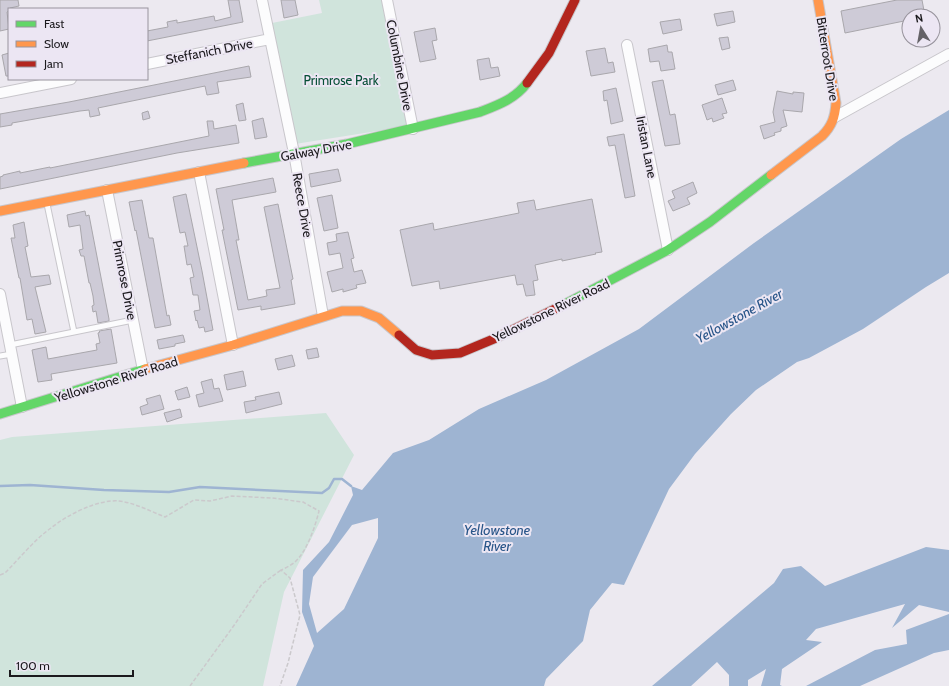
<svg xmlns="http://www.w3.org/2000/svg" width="949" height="686" font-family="Cabin,sans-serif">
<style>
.green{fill:#d0e4dc}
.water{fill:#9eb4d2;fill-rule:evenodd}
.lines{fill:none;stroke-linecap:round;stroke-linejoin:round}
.stream{stroke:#9eb4d2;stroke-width:2.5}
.building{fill:#cecbd7;stroke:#a9a7ac}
.lane-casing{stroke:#c8c6cb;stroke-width:7}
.street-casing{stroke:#c8c6cb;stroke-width:12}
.fast-casing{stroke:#c8c6cb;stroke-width:11}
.slow-casing{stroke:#c8c6cb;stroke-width:11}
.jam-casing{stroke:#c8c6cb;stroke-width:11}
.path{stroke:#cbc9cc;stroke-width:1.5;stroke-dasharray:4 2;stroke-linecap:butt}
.lane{stroke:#fcfcfd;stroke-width:5}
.street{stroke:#fcfcfd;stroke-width:10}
.fast{stroke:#63d668;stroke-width:9}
.slow{stroke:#ff974d;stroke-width:9}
.jam{stroke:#b3261e;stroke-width:9}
.labels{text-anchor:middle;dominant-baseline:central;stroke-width:4;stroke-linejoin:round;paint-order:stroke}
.street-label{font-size:13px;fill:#1b191d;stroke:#ece6f3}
.park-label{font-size:13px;fill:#064f36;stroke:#ece6f3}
.water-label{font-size:14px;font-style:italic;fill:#275488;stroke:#ece6f3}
</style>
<rect width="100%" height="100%" fill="#ece9f0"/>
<!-- green -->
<path class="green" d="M319 0H382L409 126 295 144 272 23 322 13Z
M326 413 354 455 284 592 263 686H0V440L12 437Z"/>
<!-- water -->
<path class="water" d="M949 110V273L926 287 863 329 809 358 797 362 756 390 731 414 695 454 669 489 624 585 612 583 590 610 583 641 546 679 544 686H296L314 646 302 612 303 570 329 542 353 495 351 486 362 490 393 453 429 440 479 409 546 380 639 329 754 243 901 139ZM378 518V538L344 609 317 633 309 604 313 577 352 525Z
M926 547 949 550V612L919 605 892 628 905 604 816 629 806 640 822 642 782 669 780 685 782 686H761L766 669 748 680V686H729V675L717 662 691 686H652L774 583 783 569 801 566 825 586Z
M949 614V650L934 653 860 686H806L875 650 907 644 906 630Z"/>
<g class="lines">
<!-- stream -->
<path class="stream" d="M0 486 30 485 104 490 169 492 200 487 322 493 329 488 334 479H342L351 486"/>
</g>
<!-- building -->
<path class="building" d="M0 0H18L19 6 10 8V9H9V11L7 12 9 29 0 31Z
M228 0H239L243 22 147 41V31L168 27 167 22 177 20V23L214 16 215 21 231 17Z
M281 0H295L298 15 284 18Z
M897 0H922L925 16H909V20L845 33 841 11Z
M733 11 735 22 717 26 714 14Z
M680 19 682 30 663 34 660 22Z
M435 28 437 40 432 41 436 59 420 62 414 32Z
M728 37 730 48 722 50 719 38Z
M667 45 668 52H672L675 69 661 71 659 61 650 62 648 49Z
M605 48 608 63 613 62 615 72 591 76 586 51Z
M9 53V76H6L2 55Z
M489 58 491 68 498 67 500 76 480 80 477 60Z
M249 66 251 77 217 82 219 93 207 95 205 86 98 108 100 115 90 117 89 110 80 111 12 123V125L0 127V114L69 102Z
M663 80 670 115 675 114 680 144 665 146 652 82Z
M733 80 736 90 718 95 715 85Z
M616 88 623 121 611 124 607 100 604 101 603 91Z
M777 91 793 94V92L804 93 802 112 783 110 787 126 781 128V131L774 133 775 135 764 139 760 126 775 122 773 112Z
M722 98 727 113 722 114 724 118 713 122 712 118 707 120 702 105Z
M243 103 246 120 239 121 236 105Z
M148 111 150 118 143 120 142 113Z
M263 118 267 137 255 139 252 121Z
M207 121H213L214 129 236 125 239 143 177 153 0 189V177L3 176V175L20 171V173L50 167V168L209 136Z
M624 134 635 196 625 198 615 145 609 146 607 137Z
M338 169 341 181 311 187 309 174Z
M273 178 276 192 232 200 239 240H236L248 300 267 296 266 290 280 288 264 207 278 204 293 279 291 280 295 304 261 310V306L238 310 222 230H224L216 189Z
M693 182 697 193 687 198 690 204 673 211 668 201 675 198 672 191Z
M186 194 202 271 213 330 205 332 204 327 199 328 197 320 196 321 194 311 200 310 198 295H193L190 278 194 277 191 264 187 265 184 246H188L185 232 180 233 173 197Z
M332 195 338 228 324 231 317 198Z
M592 199 602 252 595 253 596 254 562 261V259L535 265 538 280 533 281 535 295 526 296 523 284 517 285 515 275 440 289 439 281 412 286 400 230 433 223 434 230 519 213 517 203 534 200 536 210Z
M142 200 149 238H153L167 316 169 315 171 325 155 328 136 230 135 231 129 202Z
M85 211 86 216 89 215 109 319V321L98 323 96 311 93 312 92 306 94 305 93 296 90 283H89L84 256H81L79 250 83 249 80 225 69 227 67 215Z
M24 222 28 246 25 247 31 277 49 275 51 284 35 287 46 332 35 334 32 319 27 320 20 278H19L11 238H15L13 225Z
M348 232 354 258 351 259 354 272 362 270 366 283 356 285 357 288 343 292V289L332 292 327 272 343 268 340 253 329 255 327 243 337 241 336 234Z
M111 329 117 363 51 374 52 380 38 382 32 350 46 347 48 359 97 350 96 344 100 343 98 333 100 332 99 331Z
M183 335 185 342 175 344V346L159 349 157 340Z
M317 348 319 357 308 359 306 350Z
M292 355 295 366 278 370 275 359Z
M243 371 246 386 227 390 224 375Z
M212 379 214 389 219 388 223 401 199 407 196 395 204 393 201 382Z
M187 387 190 397 178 400 175 391Z
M279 392 282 404 246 413 244 402 256 400 255 397Z
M160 395 164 409 142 415 140 407 148 404 146 399Z
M180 409 182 417 167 422 164 413Z"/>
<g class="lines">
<defs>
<path id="lane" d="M47 204 74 332
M10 345 133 320
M0 356 12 354"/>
<path id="street" d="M262 0 294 153 323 316
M387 0 413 129
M627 45 668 250
M147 64 270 39
M0 93 71 79
M835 117 949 54
M199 172 233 345
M107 190 143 370
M0 294 22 407"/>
<path id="fast" d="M244 163 347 144 480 112C498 105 515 99 527 83
M565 304 668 250 710 222 771 175
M0 414 145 369"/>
<path id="slow" d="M771 175 822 136C832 126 835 117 836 103L818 0
M0 211 244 163
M145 369 233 345 342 311H361L379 318 399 335"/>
<path id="jam" d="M527 83 549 53 575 0
M399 335 416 350 432 355 460 353 496 338 565 304"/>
</defs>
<!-- lane casing -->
<use href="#lane" class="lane-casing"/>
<!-- street casing -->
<use href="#street" class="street-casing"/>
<!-- fast casing -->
<use href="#fast" class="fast-casing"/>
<!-- slow casing -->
<use href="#slow" class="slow-casing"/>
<!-- jam casing -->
<use href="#jam" class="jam-casing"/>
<!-- path -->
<path class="path" d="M0 575 5 573C20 558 34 540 51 528 67 515 98 499 119 501 135 503 150 511 165 517L194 500 210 501 232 496 272 498 303 502 319 511C315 527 307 551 295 562 291 565 286 568 281 570L290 578 300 615 288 663 280 686
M190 686 235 624 262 584 281 570"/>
<!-- lane -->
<use href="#lane" class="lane"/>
<!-- street -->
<use href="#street" class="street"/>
<!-- fast -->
<use href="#fast" class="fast"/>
<!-- slow -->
<use href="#slow" class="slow"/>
<!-- jam -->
<use href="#jam" class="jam"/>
</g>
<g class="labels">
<!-- street labels -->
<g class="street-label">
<text transform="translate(209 51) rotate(-11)">Steffanich Drive</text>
<text transform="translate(828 59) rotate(81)">Bitterroot Drive</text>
<text transform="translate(400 65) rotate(79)">Columbine Drive</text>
<text transform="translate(647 147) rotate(79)">Iristan Lane</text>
<text transform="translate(316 150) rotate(-10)">Galway Drive</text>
<text transform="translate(303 205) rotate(80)">Reece Drive</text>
<text transform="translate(125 280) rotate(79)">Primrose Drive</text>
<text transform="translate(551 310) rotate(-26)">Yellowstone River Road</text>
<text transform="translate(116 379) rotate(-17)">Yellowstone River Road</text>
</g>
<!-- park labels -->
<g class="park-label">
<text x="341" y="80">Primrose Park</text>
</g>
<!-- water labels -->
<g class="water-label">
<text transform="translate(739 316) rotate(-29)">Yellowstone River</text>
<text x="497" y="530">Yellowstone<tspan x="497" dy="16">River</tspan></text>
</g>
</g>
<!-- legend -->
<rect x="8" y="8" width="140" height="72" fill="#ece6f3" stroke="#98949d"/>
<rect x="16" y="21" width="20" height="6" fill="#63d668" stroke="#98949d"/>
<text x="44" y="28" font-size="12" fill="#1b191d">Fast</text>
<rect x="16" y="41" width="20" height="6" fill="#ff974d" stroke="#98949d"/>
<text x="44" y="48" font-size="12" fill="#1b191d">Slow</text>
<rect x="16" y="61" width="20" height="6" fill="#b3261e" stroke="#98949d"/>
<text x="44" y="68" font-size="12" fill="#1b191d">Jam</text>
<!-- north arrow -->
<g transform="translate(921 28) rotate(349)"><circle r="19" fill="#ece6f3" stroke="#98949d"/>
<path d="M0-3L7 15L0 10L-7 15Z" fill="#646267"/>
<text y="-6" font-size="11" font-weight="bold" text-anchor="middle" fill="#1b191d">N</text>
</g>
<!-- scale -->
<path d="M10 670v6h123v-6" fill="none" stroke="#1b191d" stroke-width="2"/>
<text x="16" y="670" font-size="12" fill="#1b191d" stroke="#ece6f3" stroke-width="3" paint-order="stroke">100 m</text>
</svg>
